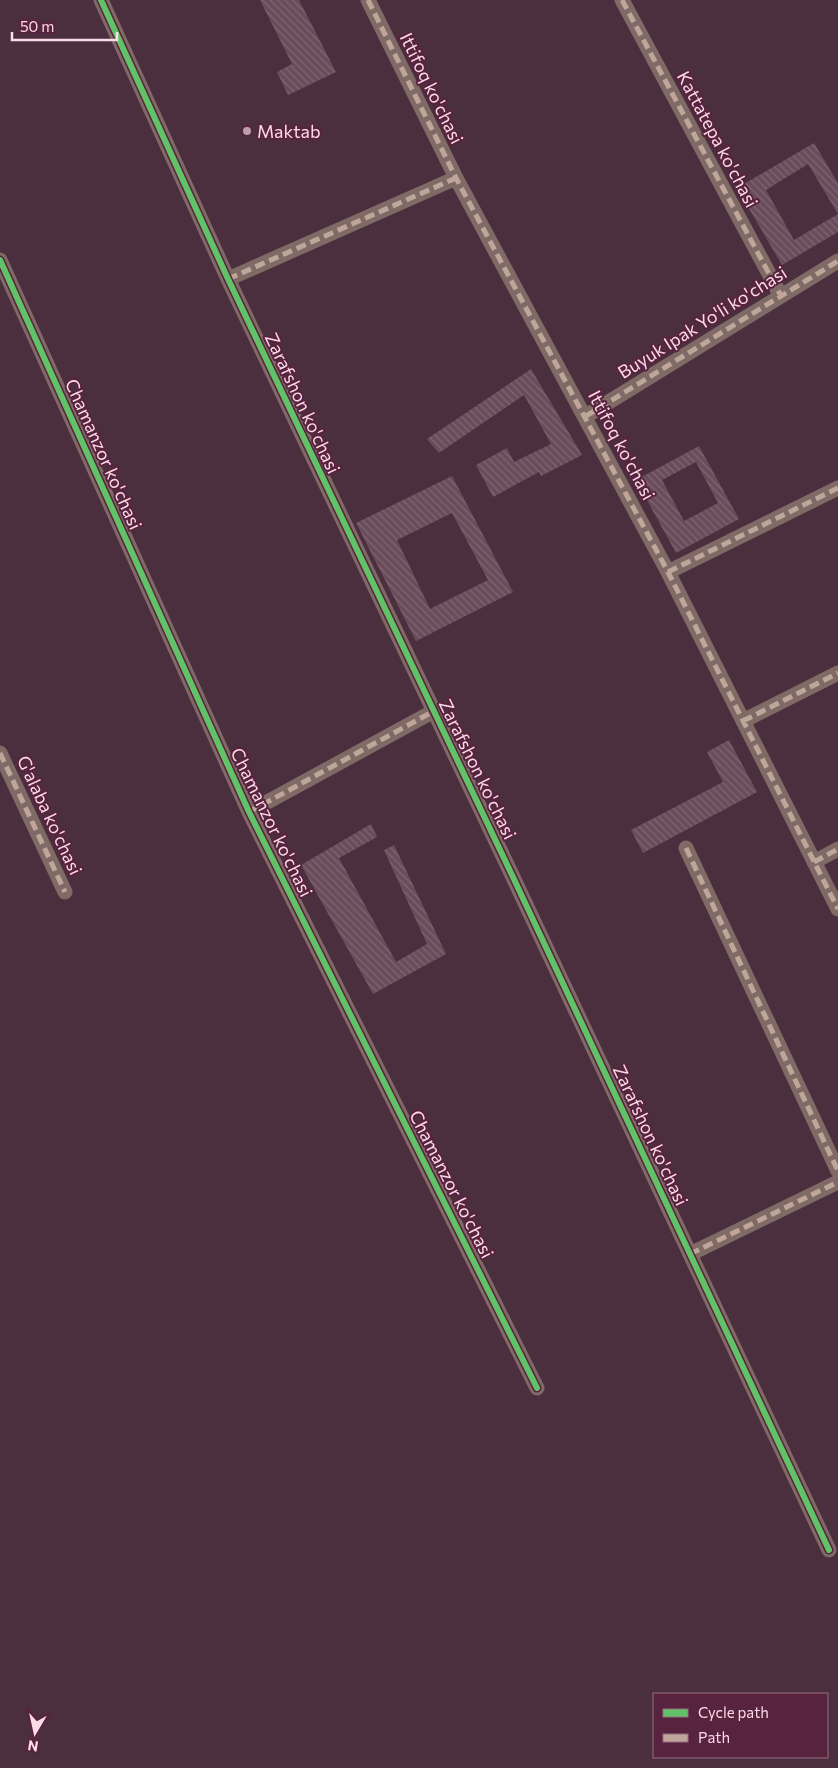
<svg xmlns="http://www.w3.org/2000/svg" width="838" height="1768" font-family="Commissioner,sans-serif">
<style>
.building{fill:url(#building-back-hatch);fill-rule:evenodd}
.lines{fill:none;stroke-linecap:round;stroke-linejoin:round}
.minor{stroke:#7f6a66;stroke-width:15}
.quiet{stroke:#c0a59a;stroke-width:5;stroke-dasharray:10 5;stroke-linecap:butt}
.cycleway-casing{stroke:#58233e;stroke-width:9}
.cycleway{stroke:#61c268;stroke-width:6}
.poi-dot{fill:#be9eac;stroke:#58233e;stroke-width:2}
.labels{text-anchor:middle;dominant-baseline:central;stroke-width:4;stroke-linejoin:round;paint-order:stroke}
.street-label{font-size:18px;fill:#fcdae8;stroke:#58233e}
.poi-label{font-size:18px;fill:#fcdae8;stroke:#58233e;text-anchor:start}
</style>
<defs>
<pattern id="building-back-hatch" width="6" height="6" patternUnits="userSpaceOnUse" patternTransform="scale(1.25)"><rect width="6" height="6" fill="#6a4c5b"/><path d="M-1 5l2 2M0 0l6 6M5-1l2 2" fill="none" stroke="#806573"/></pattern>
</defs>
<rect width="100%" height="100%" fill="#4c2f3e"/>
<!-- building -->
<path class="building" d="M260 0H299L336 72 288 95 277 72 292 64Z
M814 143 838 183V232L782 265 737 188ZM808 164 838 214 794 240 766 190Z
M531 369 582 455 541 476 539 472 493 497 476 465 507 448 514 462 551 444 524 395 439 453 427 439Z
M699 446 739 519 676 553 636 480ZM696 462 718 503 684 521 662 480Z
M452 476 513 592 416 641 356 523ZM452 513 488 580 430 609 397 540Z
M729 740 757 792 643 853 631 830 723 782 707 752Z
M371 824 377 837 339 858 396 962 427 944 384 850 394 845 446 954 373 994 301 865Z"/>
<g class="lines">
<!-- minor -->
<path class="minor" d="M101 0 228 279 512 875 829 1550
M368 0 456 178 668 572 838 909
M622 0 781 296
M0 260 249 812 537 1388
M228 279 456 178
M586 416 838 261
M668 572 838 488
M743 721 838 673
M0 753 65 892
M249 812 434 711
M686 848 838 1171
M814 862 838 849
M690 1254 838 1182"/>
<!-- quiet -->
<path class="quiet" d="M368 0 456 178 668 572 838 909
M622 0 781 296
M228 279 456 178
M586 416 838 261
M668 572 838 488
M743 721 838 673
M0 753 65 892
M249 812 434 711
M686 848 838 1171
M814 862 838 849
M690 1254 838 1182"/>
<defs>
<path id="cycleway" d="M101 0 228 279 512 875 829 1550
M0 260 249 812 537 1388"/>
</defs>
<!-- cycleway casing -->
<use href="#cycleway" class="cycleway-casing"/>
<!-- cycleway -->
<use href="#cycleway" class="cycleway"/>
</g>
<!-- markers -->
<circle class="poi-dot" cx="247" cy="131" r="5"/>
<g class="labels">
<!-- street labels -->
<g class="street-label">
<text transform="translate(432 88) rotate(64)">Ittifoq ko'chasi</text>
<text transform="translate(718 139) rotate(62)">Kattatepa ko'chasi</text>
<text transform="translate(702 322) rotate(-32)">Buyuk Ipak Yo'li ko'chasi</text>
<text transform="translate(303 403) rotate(65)">Zarafshon ko'chasi</text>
<text transform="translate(622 445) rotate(62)">Ittifoq ko'chasi</text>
<text transform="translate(104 454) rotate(66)">Chamanzor ko'chasi</text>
<text transform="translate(478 769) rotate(64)">Zarafshon ko'chasi</text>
<text transform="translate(50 815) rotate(65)">G'alaba ko'chasi</text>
<text transform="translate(272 822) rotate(64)">Chamanzor ko'chasi</text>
<text transform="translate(651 1135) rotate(65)">Zarafshon ko'chasi</text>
<text transform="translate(452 1184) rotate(63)">Chamanzor ko'chasi</text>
</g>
<!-- poi labels -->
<g class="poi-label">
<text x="257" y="131">Maktab</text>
</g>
</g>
<!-- legend -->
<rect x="653" y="1693" width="175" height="65" fill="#58233e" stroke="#9a6c82"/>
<rect x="663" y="1709" width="25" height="8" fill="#61c268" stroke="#9a6c82"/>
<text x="698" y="1718" font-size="15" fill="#fcdae8">Cycle path</text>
<rect x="663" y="1734" width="25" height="8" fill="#c0a59a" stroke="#9a6c82"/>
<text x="698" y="1743" font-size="15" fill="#fcdae8">Path</text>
<!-- north arrow -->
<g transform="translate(35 1733) rotate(189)" stroke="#58233e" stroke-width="4" paint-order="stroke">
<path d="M0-4L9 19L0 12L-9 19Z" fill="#fcdae8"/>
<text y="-8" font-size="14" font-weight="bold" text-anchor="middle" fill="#fcdae8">N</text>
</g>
<!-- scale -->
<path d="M12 32v8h105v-8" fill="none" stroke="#fcdae8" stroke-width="2.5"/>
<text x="20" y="32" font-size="15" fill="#fcdae8" stroke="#58233e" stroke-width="4" paint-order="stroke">50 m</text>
</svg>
